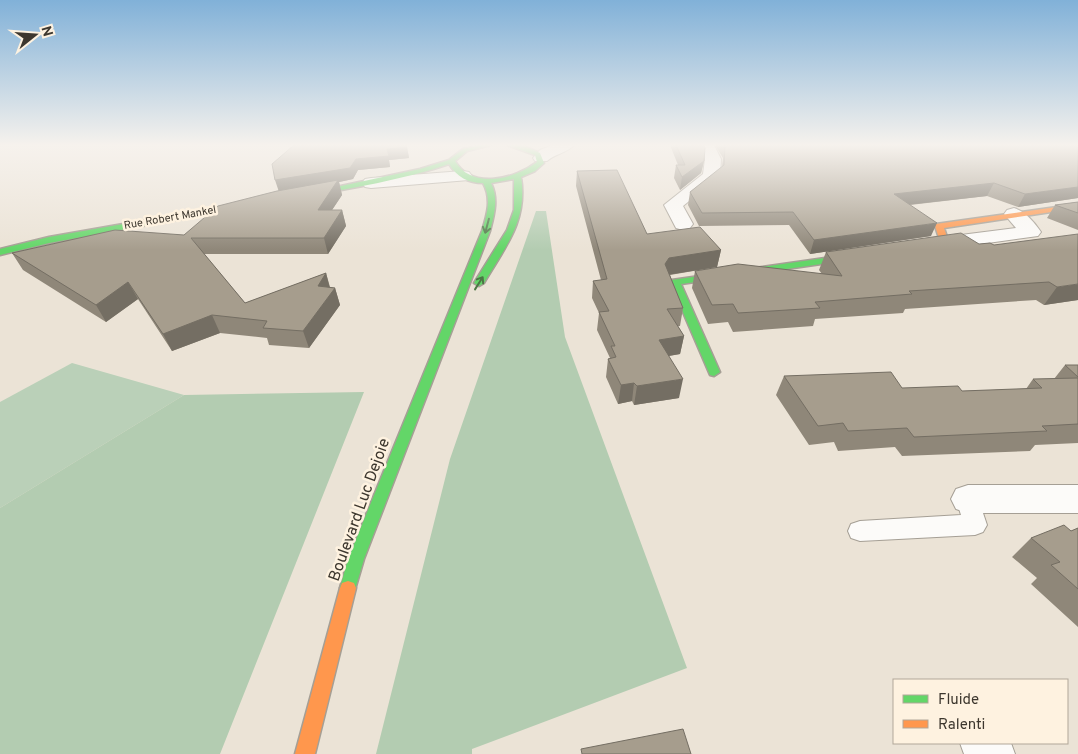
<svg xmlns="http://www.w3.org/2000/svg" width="1078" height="754" font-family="Overpass,sans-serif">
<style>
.green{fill:#bad0b8}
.forest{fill:#b3ccb1}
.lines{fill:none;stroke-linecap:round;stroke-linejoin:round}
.lane-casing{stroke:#a59f95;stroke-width:2}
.street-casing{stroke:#a59f95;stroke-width:2}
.fast-casing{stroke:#a59f95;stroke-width:3}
.slow-casing{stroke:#a59f95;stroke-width:3}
.lane{fill:#fcfbf9;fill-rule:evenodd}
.street{fill:#fcfbf9;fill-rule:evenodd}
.fast{fill:#63d668;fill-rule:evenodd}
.slow{fill:#ff974d;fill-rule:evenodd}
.wall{fill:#8f8779}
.shaded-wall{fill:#746e63}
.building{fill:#a69d8d;stroke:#746e63}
.oneway{stroke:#4c7745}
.labels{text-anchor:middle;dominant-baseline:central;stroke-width:5;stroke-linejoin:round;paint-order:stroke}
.far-street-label{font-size:11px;fill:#3d372e;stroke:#fef2e0}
.near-street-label{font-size:16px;fill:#3d372e;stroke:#fef2e0}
</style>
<rect width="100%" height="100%" fill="#ebe3d6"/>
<!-- green -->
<path class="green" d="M72 363 184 395 0 508V402Z"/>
<!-- forest -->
<path class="forest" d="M536 211H546L565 337 687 668 472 749V754H376L450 459Z
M364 392 220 754H0V508L184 395Z"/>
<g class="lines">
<defs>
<path id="lane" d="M968 490 976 492 987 525 983 532 975 535 860 541 851 538 848 531 851 524 860 521 961 515 956 499 960 492Z"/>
<path id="street" d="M553 145H574C567 153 554 154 547 161H535L533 158 540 150Z
M698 145H714L721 159 720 176 683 206 693 224 690 228 683 230 676 228 664 205 703 174 705 159Z
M463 171 469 172 472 176 469 180 371 188 365 187 362 183 365 179 371 178Z
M1014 208C1025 211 1035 223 1041 232L1038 236 945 249 938 247 935 243 938 239 945 237 1016 228 1004 214 1007 210Z
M968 485H1078V513H968L956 509 951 499 956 489Z
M960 743H1011L1015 754H964Z"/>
<path id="fast" d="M480 145H491L467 151 455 161C472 190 515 179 537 162L535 155 507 145H522L540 153 544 163 535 171 521 177C528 221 505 247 484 283L479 286 474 283 507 230 514 210V179L491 183C499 199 494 215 490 231L364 559 354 593 348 595 342 593 340 588 348 559 482 231C487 215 492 199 483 183 468 183 457 177 449 164 402 180 352 188 303 197L299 195 420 169 449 160 463 149Z
M249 202H252V206L49 243 0 255V249L49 237Z
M860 253 864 256 863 258 681 284 720 372 714 376 710 375 670 282 672 280Z"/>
<path id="slow" d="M1078 204V208L944 228 949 243 948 245 915 251 911 248 915 245 940 241 935 226 936 224Z
M348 581 354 583 356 588 315 754H295L340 588 342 583Z"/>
</defs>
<!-- lane casing -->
<use href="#lane" class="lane-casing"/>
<!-- street casing -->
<use href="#street" class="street-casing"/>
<!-- fast casing -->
<use href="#fast" class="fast-casing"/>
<!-- slow casing -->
<use href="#slow" class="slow-casing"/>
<!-- lane -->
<use href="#lane" class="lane"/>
<!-- street -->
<use href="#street" class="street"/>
<!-- fast -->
<use href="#fast" class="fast"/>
<!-- slow -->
<use href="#slow" class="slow"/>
</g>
<!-- wall -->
<path class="wall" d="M670 145H704V161L701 173 680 190 674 178 676 165H678Z
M715 145H1078V198L1018 207 987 196 910 205 931 236 810 254 789 225 699 226 688 205 690 192 722 167 723 158Z
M407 147 409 158 389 160 390 167 358 170 353 179 339 182 342 195 332 210H342L346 226 328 254H204L245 303 326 273 330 287 335 288 340 305 309 348 269 345 267 338 220 333 172 351 138 299 106 322 23 270 12 253 184 235 278 191Z
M577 171 647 234 721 250 717 267 670 275 683 308 680 326H678L684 336 680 354 669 356 679 398 634 405 632 401 618 404 606 377 608 359 610 358 597 330 599 313 592 298 593 281 601 280 576 186Z
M1078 202V230L1047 218 1055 205Z
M979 244 994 245 1078 300 1044 305 1036 300 905 309 903 313 815 319 813 326 733 332 728 322 708 324 692 288 695 271 822 274 819 270 826 252Z
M1065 365H1078V443L1035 445 1030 451 902 456 895 447 838 451 834 442 809 445 776 395 784 376 902 388 962 391 1026 389 1033 379H1054Z
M1078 528V627L1031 584 1037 578 1012 557 1031 538 1071 531Z"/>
<!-- shaded-wall -->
<path class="shaded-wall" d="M407 147 409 158 389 160 390 167 358 170 353 179 339 182 342 195 322 225 279 192 275 180 356 159 387 149Z
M704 161 701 173 680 190 682 177Z
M994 183 987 196 888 207 894 194Z
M1078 187V198L1018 207 1025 194Z
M342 210 346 226 328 254 324 238Z
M937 223 931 236 810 254 814 240Z
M721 250 717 267 667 275 665 264 669 258Z
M326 273 330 289 318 286Z
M128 282 138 299 106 322 96 305Z
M1078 284V300L1044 305 1057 287Z
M335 288 340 305 309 348 303 331Z
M212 315 220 333 172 351 163 334Z
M684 336 680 354 656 358 659 340Z
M683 379 679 398 634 405 637 386Z
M634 383 632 401 618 404 621 385Z"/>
<!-- building -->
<path class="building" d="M294 145H406L407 147 387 149 389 156 356 159 350 168 275 180 272 164Z
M676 145H704L705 148 704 161 682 177 676 165H685Z
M724 145H1078V187L1025 194 994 183 894 194 937 223 814 240 793 212 702 213 690 192 724 165 725 146Z
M617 170 647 234 700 227 721 250 669 258 665 264 683 308 667 309 684 336 659 340 683 379 637 386 634 383 621 385 608 359 616 357 611 346H615L599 312 609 311 593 281 607 279 577 171Z
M338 180 318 210H342L324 238H191L245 303 326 273 318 286 335 288 303 331 263 328 267 321 212 315 163 334 128 282 96 305 12 253 115 230 184 235 218 206 277 191Z
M1078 202V213L1055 205Z
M961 233 979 244 990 243 994 245 1078 234V284L1057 287 1049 282 909 291 912 294 815 302 820 308 738 313 733 304 712 305 695 271 738 264 842 276 826 252Z
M1065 365H1078V377Z
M891 372 902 388 958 386 962 391 1042 388 1033 379 1078 378V424L1042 426 1047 431 914 437 907 428 848 431 843 423 818 426 784 376Z
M1064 525 1071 531 1078 528V589L1051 565 1060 562 1031 538Z
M683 729 691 754H582L581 749Z"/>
<!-- one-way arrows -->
<defs><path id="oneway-shaft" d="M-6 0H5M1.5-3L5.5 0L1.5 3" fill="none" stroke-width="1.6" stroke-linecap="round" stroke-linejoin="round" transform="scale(1.25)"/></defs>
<g class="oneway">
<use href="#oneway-shaft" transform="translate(487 226) rotate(105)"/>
<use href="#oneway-shaft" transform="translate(479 283) rotate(-58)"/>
</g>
<!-- sky -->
<linearGradient id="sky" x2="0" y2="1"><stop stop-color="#81b1d8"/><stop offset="0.58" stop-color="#f6f2ed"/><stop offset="1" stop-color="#f6f2ed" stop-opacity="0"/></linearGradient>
<rect width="1078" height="250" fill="url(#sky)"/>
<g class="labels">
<!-- far-street labels -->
<g class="far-street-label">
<text transform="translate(170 218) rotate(-10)">Rue Robert Mankel</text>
</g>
<!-- near-street labels -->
<g class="near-street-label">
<text transform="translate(360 510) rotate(-70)">Boulevard Luc Dejoie</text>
</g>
</g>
<!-- legend -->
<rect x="893" y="679" width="175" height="65" fill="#fef2e0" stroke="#b1a799"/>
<rect x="903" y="695" width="25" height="8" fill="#63d668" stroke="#b1a799"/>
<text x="938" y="704" font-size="15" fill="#3d372e">Fluide</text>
<rect x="903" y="720" width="25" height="8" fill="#ff974d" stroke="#b1a799"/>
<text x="938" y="729" font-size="15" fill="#3d372e">Ralenti</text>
<!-- north arrow -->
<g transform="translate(35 35) rotate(73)" stroke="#fef2e0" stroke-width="4" paint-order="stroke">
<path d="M0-4L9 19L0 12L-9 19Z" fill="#3d372e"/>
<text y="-8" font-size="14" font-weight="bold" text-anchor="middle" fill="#3d372e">N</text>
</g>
</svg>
